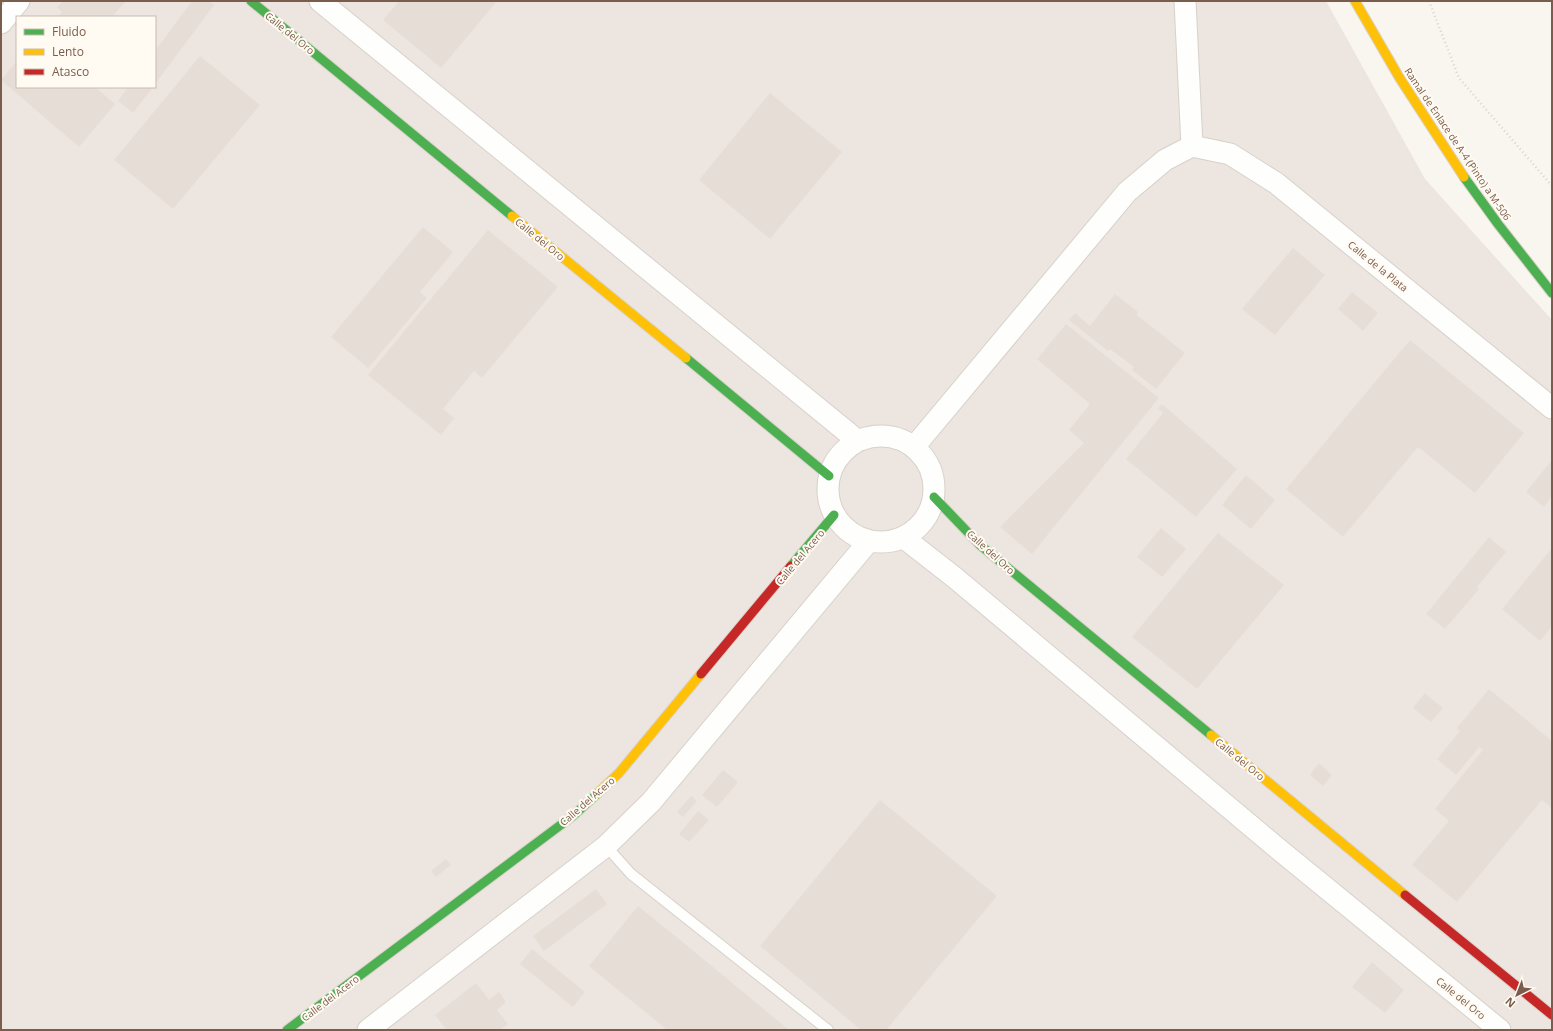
<svg xmlns="http://www.w3.org/2000/svg" width="1553" height="1031" font-family="'Open Sans',sans-serif">
<style>
.industrial{fill:#ede5df;fill-rule:evenodd}
.building{fill:#e6ded6}
.lines{fill:none;stroke-linecap:round;stroke-linejoin:round}
.lane-casing{stroke:#d7d1ca;stroke-width:12}
.street-casing{stroke:#d7d1ca;stroke-width:23}
.fast-casing{stroke:#d9d2cb;stroke-width:11}
.slow-casing{stroke:#d9d2cb;stroke-width:11}
.jam-casing{stroke:#d9d2cb;stroke-width:11}
.path{stroke:#dbd4cf;stroke-width:2.5;stroke-dasharray:1 3;stroke-linecap:butt}
.lane{stroke:#fefefd;stroke-width:10}
.street{stroke:#fefefd;stroke-width:21}
.fast{stroke:#4caf50;stroke-width:9}
.slow{stroke:#ffc107;stroke-width:9}
.jam{stroke:#c62828;stroke-width:9}
.labels{text-anchor:middle;dominant-baseline:central;stroke-width:4;stroke-linejoin:round;paint-order:stroke}
.street-label{font-size:10px;fill:#7a5d4c;stroke:#fffaf2}
</style>
<rect width="100%" height="100%" fill="#f9f5ef"/>
<!-- industrial -->
<path class="industrial" d="M1 1H1326L1425 179 1552 320V1030H1ZM17 17H155V87H17Z"/>
<!-- building -->
<path class="building" d="M63 1H126L112 17H58L62 12 57 7Z
M192 1H209L214 5 155 84V51Z
M399 1H497L441 68 383 20Z
M200 56 260 105 173 209 114 160Z
M17 61V87H95L115 104 79 147 1 80Z
M128 87H153L133 113 118 101Z
M770 93 842 152 770 239 699 180Z
M423 227 453 252 420 292 427 298 368 368 331 337Z
M488 230 558 287 482 378 474 371 443 409 454 418 441 435 368 375Z
M1293 248 1325 275 1275 335 1242 309Z
M1352 292 1378 313 1363 331 1338 309Z
M1115 294 1138 312 1137 315 1185 353 1156 389 1132 370 1134 367 1110 349 1108 351 1069 320 1075 313 1090 326Z
M1066 324 1159 398 1032 554 1000 527 1084 443 1069 430 1090 404 1037 359Z
M1410 340 1524 433 1475 493 1418 447 1343 537 1286 489Z
M1162 404 1237 469 1196 517 1126 459 1163 413 1158 408Z
M1552 460V496L1544 507 1526 492Z
M1246 475 1275 500 1251 529 1222 505Z
M1161 528 1186 549 1162 577 1137 557Z
M1218 533 1284 585 1197 689 1132 637Z
M1489 537 1506 552 1477 587 1479 589 1445 629 1426 614Z
M1552 548V626L1540 641 1502 609Z
M1489 689 1552 741V808L1542 800 1457 902 1412 865 1449 821 1435 809 1483 750 1479 747 1456 775 1437 759 1460 731 1457 728Z
M1425 693 1443 708 1431 722 1413 708Z
M1319 763 1332 775 1323 786 1310 775Z
M723 770 738 782 717 807 702 795Z
M691 796 697 801 683 817 677 812Z
M880 800 997 896 886 1030H861L760 946Z
M698 811 709 820 689 842 679 834Z
M446 859 451 865 436 877 431 871Z
M596 889 607 904 544 951 533 936Z
M638 906 679 939 789 1030H667L589 966Z
M532 949 585 992 573 1007 520 964Z
M1372 962 1404 990 1385 1013 1352 987Z
M476 983 489 1000 499 992 506 1002 497 1010 508 1024 500 1030H447L435 1015Z"/>
<g class="lines">
<defs>
<path id="lane" d="M606 846 631 874 828 1030"/>
<path id="street" d="M320 1 858 441
M1 23 19 1
M1192 146 1230 154 1276 183 1552 408
M828 489a53 53 0 1 1 106 0a53 53 0 1 1-106 0Z
M914 447 1127 192 1165 160 1192 146 1185 1
M904 538 954 577 1276 847 1500 1030
M368 1030 606 846 651 802 869 541"/>
<path id="fast" d="M251 1 512 216
M1464 177 1498 224 1552 293
M686 358 829 476
M934 497 980 545 1211 735
M791 566 834 515
M287 1030 574 815 597 794"/>
<path id="slow" d="M1355 1 1399 77 1464 177
M512 216 686 358
M1211 735 1405 895
M597 794 619 773 701 674"/>
<path id="jam" d="M701 674 791 566
M1405 895 1552 1015"/>
</defs>
<!-- lane casing -->
<use href="#lane" class="lane-casing"/>
<!-- street casing -->
<use href="#street" class="street-casing"/>
<!-- fast casing -->
<use href="#fast" class="fast-casing"/>
<!-- slow casing -->
<use href="#slow" class="slow-casing"/>
<!-- jam casing -->
<use href="#jam" class="jam-casing"/>
<!-- path -->
<path class="path" d="M1429 1 1459 78 1552 186"/>
<!-- lane -->
<use href="#lane" class="lane"/>
<!-- street -->
<use href="#street" class="street"/>
<!-- fast -->
<use href="#fast" class="fast"/>
<!-- slow -->
<use href="#slow" class="slow"/>
<!-- jam -->
<use href="#jam" class="jam"/>
</g>
<g class="labels">
<!-- street labels -->
<g class="street-label">
<text transform="translate(290 33) rotate(39)">Calle del Oro</text>
<text transform="translate(1458 144) rotate(56)">Ramal de Enlace de A-4 (Pinto) a M-506</text>
<text transform="translate(540 239) rotate(39)">Calle del Oro</text>
<text transform="translate(1378 266) rotate(39)">Calle de la Plata</text>
<text transform="translate(991 552) rotate(42)">Calle del Oro</text>
<text transform="translate(800 557) rotate(-50)">Calle del Acero</text>
<text transform="translate(1240 759) rotate(39)">Calle del Oro</text>
<text transform="translate(587 801) rotate(-41)">Calle del Acero</text>
<text transform="translate(330 998) rotate(-37)">Calle del Acero</text>
<text transform="translate(1461 998) rotate(39)">Calle del Oro</text>
</g>
</g>
<!-- border -->
<rect width="1553" height="1031" fill="none" stroke="#7a5d4c" stroke-width="4"/>
<!-- legend -->
<rect x="16" y="16" width="140" height="72" fill="#fffaf2" stroke="#cabbb0"/>
<rect x="24" y="29" width="20" height="6" fill="#4caf50" stroke="#cabbb0"/>
<text x="52" y="36" font-size="12" fill="#7a5d4c">Fluido</text>
<rect x="24" y="49" width="20" height="6" fill="#ffc107" stroke="#cabbb0"/>
<text x="52" y="56" font-size="12" fill="#7a5d4c">Lento</text>
<rect x="24" y="69" width="20" height="6" fill="#c62828" stroke="#cabbb0"/>
<text x="52" y="76" font-size="12" fill="#7a5d4c">Atasco</text>
<!-- north arrow -->
<g transform="translate(1517 995) rotate(222)" stroke="#fffaf2" stroke-width="3" paint-order="stroke">
<path d="M0-3L7 15L0 10L-7 15Z" fill="#7a5d4c"/>
<text y="-6" font-size="11" font-weight="bold" text-anchor="middle" fill="#7a5d4c">N</text>
</g>
</svg>
